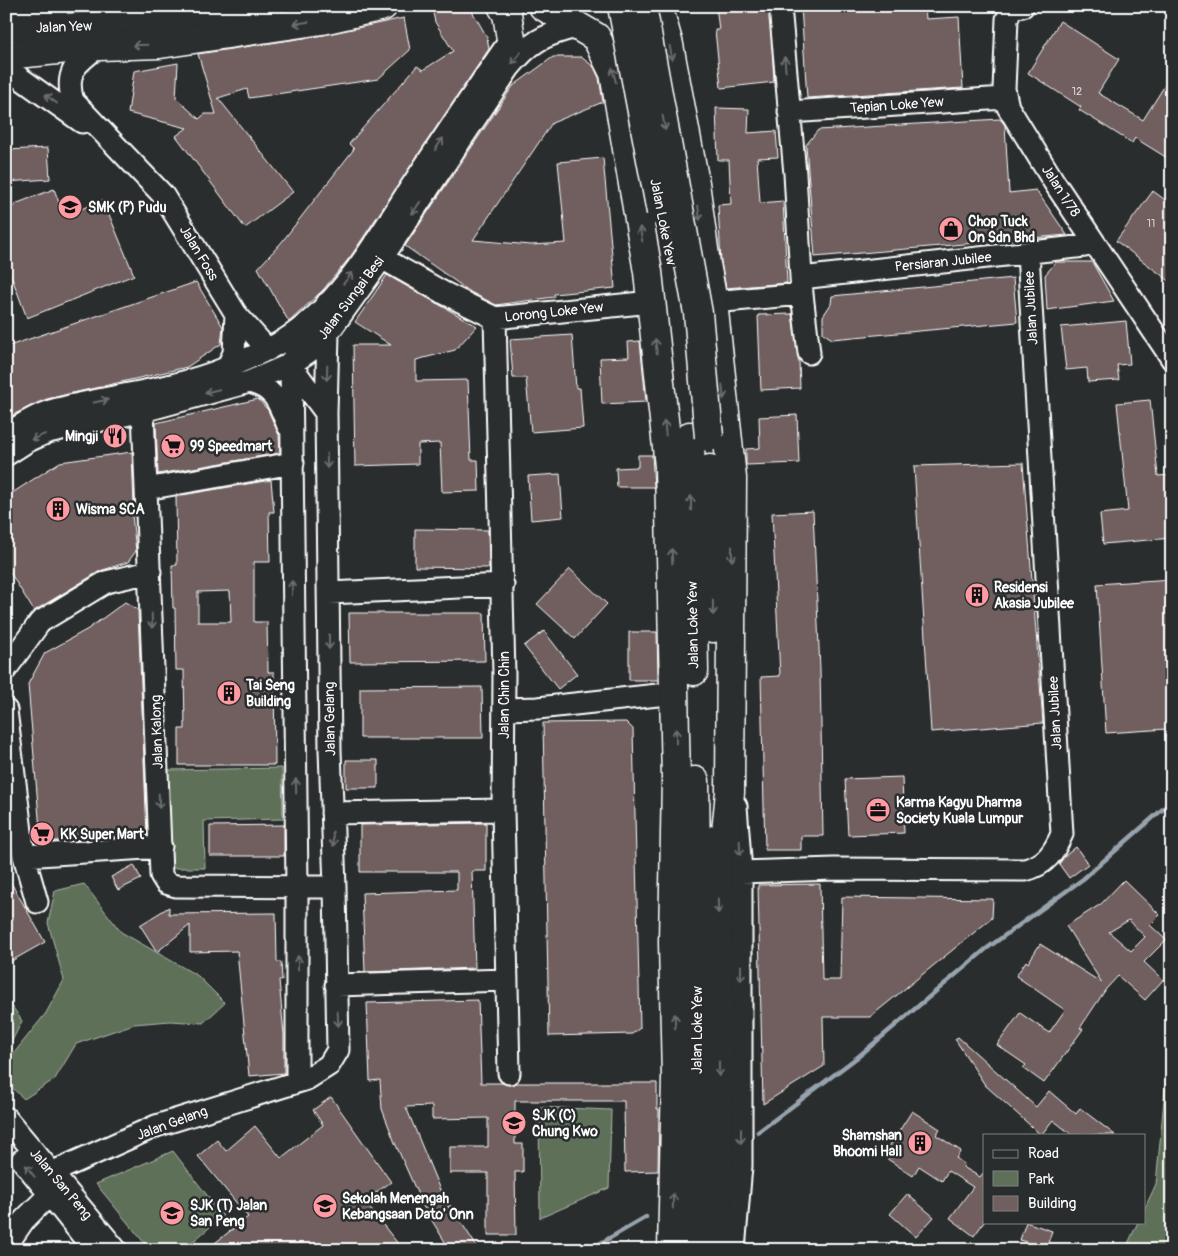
<svg xmlns="http://www.w3.org/2000/svg" width="1178" height="1256" font-family="Pangolin,sans-serif">
<style>
.green{fill:#5f7059;stroke:#afb8ac}
.lines{fill:none;stroke-linecap:round;stroke-linejoin:round}
.stream{stroke:#98a4ad;stroke-width:4.5}
.building{fill:#715e5e;stroke:#fff;fill-rule:evenodd}
.minor-casing{stroke:#fff;stroke-width:25}
.major-casing{stroke:#fff;stroke-width:30}
.highway-casing{stroke:#fff;stroke-width:31}
.minor{stroke:#2a2d2e;stroke-width:21}
.major{stroke:#2a2d2e;stroke-width:26}
.highway{stroke:#2a2d2e;stroke-width:28}
.highway-bridge-casing{stroke:#fff;stroke-width:31;stroke-linecap:butt}
.highway-bridge{stroke:#2a2d2e;stroke-width:28}
.oneway{stroke:#6a6c6d}
.labels{text-anchor:middle;dominant-baseline:central;stroke-width:5;stroke-linejoin:round;paint-order:stroke}
.number-label{font-size:11px;fill:#dcd7d7}
.street-label{font-size:14px;fill:#fff;stroke:#2a2d2e}
.poi-label{font-size:14px;font-weight:bold;fill:#fff;stroke:#2a2d2e;text-anchor:start}
</style>
<rect width="100%" height="100%" fill="#2a2d2e"/>
<filter id="ink" filterUnits="userSpaceOnUse"><feTurbulence type="fractalNoise" baseFrequency=".02" numOctaves="2"/><feDisplacementMap in="SourceGraphic" scale="10" xChannelSelector="R" yChannelSelector="G"/><feConvolveMatrix kernelMatrix="1 2 1 2 8 2 1 2 1" color-interpolation-filters="sRGB"/></filter>
<g filter="url(#ink)">
<!-- green -->
<path class="green" d="M282 768 283 819 204 821 205 868H168L165 770Z
M84 884 121 932 198 976 225 1003 203 1023 170 1021 134 1024 76 1044 55 1079 24 1099 6 1082V1063L46 1013 64 980 48 923 55 891Z
M6 997 22 1021 11 1043 6 1046Z
M1172 1015V1250H1125L1138 1222H1144V1210L1156 1184Z
M539 1107 611 1110 609 1188 540 1218Z
M173 1151 223 1216 183 1250H150L96 1184Z"/>
<g class="lines">
<!-- stream -->
<path class="stream" d="M758 1132 859 1056 986 949 1083 879 1172 801
M589 1250 646 1217"/>
</g>
<!-- building -->
<path class="building" d="M448 6H469L487 37 489 49 351 256 323 290 289 322 258 268 281 243 354 149 349 144 417 66 423 70 453 51 435 22 432 8Z
M716 6H770L774 82 721 88 715 30H719Z
M801 6H925L926 19 959 17 963 88 807 98Z
M404 18 410 50 378 79 249 98 247 89 218 98 293 192 245 228 176 136 187 128 128 113 134 71 178 63 176 98 199 119 205 114H216L198 54 324 35Z
M1060 21 1119 59 1098 93 1143 120 1172 74V161L1135 138 1132 143 1079 110 1081 107 1028 73Z
M553 57H581L594 67 599 78 603 102 552 123 473 240 531 245 566 243 558 162 603 158 615 288 554 294V297L496 305 472 293 405 246 513 86Z
M716 108 749 109 748 133 776 131 778 157 757 158 760 203 783 201 787 283 726 288 721 262 718 205 731 204 729 160H718Z
M1000 119 1005 125 1009 193 1036 190 1067 235 815 257 806 145 818 130Z
M48 148 50 179 6 182V150Z
M54 189 64 216 103 200 134 275 27 318 6 262V209L15 206V204Z
M1153 191 1172 205V283L1116 241Z
M1056 262H1092L1114 301 1047 310 1045 275Z
M387 275 477 326 455 350 416 360V381L468 380 471 460H478L479 491 442 492 440 443 418 444V464L355 466 353 345H391L355 322Z
M1013 278 1017 322 832 339 823 333V316L831 304 832 296Z
M196 282 223 327 221 344 187 367 47 399 6 418V347Z
M792 314 799 361 800 388 761 390 758 315Z
M1126 321 1130 364 1117 365 1119 380 1088 382 1087 368 1066 370 1061 327Z
M572 335 576 388H580L583 428 531 432 526 378H513L510 339Z
M640 341 646 402 602 404 600 358 629 357 628 342Z
M258 399 268 410 279 435 280 453 158 474 156 423Z
M1150 400 1158 476 1172 475V538L1103 544 1100 514 1128 511 1117 403Z
M797 415 799 463 746 465V449L760 448 759 417Z
M132 452 134 506H131L136 551 128 562 100 571 34 611 6 566V497L60 462Z
M638 455H652L654 487H617L616 468 638 467Z
M1023 463 1043 723 931 732 914 466Z
M560 474 563 517 531 520 528 476Z
M271 480 274 512H269L270 562H254V622H267L268 672H274L275 765H179V729H185L184 670H176L175 608H173L172 565H177L176 496ZM230 591 231 622H198V592Z
M813 511 820 670 823 836H801V850H765L761 677 780 676 772 513Z
M415 529 488 530 489 568 415 567Z
M570 569 607 604 575 639 537 604Z
M1172 579V725L1167 729 1106 733 1097 584Z
M125 602 138 610 147 835 41 842 28 684 45 653 88 629Z
M349 613H484L485 661 350 662Z
M544 631 577 674 558 689 524 646Z
M629 632H657L658 680H629Z
M482 687 483 738H360V688Z
M626 722 633 729 640 1028 632 1034 549 1036 543 723Z
M346 760H378V788H346Z
M902 777 904 833 848 835 845 779Z
M486 823V871H472L475 968 365 972 362 893 457 890V872H360V825Z
M284 825V856H210V826Z
M1076 847 1088 864 1069 878 1059 864 1065 856Z
M134 865 141 879 118 890 111 877Z
M6 874 45 942 6 964Z
M1124 880 1160 915 1150 925 1166 940 1144 962 1163 980 1145 1000 1118 976 1106 989 1080 1028 1083 1029 1044 1083 1023 1068 1026 1065 997 1045 1020 1013 1049 1033 1065 1010 1016 976 1026 961 1028 963 1040 944 1102 983 1066 926 1101 904ZM1129 920 1145 937 1131 951 1109 932Z
M820 884 822 980H840L842 897 993 899 992 918 870 1017H823L824 1066 763 1104 758 885Z
M169 907V914L276 913 277 962H281L282 980H279L284 1035V1073L249 1076 237 951 190 952V925L157 952 140 925Z
M478 1000 481 1083H502L509 1085 516 1083H657V1109H659L658 1171 625 1172 624 1101H515V1144H523V1172H515L516 1235H488V1173H450V1147H488V1118L432 1119V1106L406 1107 440 1190H441L450 1210V1205L479 1250H450L423 1206 395 1143 382 1109 380 1080 370 1081 367 1003Z
M958 1037 1036 1107 1049 1091 1076 1114 1080 1108 1115 1135H1072L1053 1120 1041 1135 985 1085 955 1039Z
M331 1097 391 1182 364 1201 403 1250H206L248 1217 198 1156 217 1140 226 1151 255 1126 281 1158 323 1125 313 1110Z
M912 1111 940 1129 936 1135 961 1151 956 1158 964 1164 963 1167 980 1177 984 1172V1222L974 1236 950 1218 973 1187 948 1171 942 1181 919 1166 913 1176 883 1156Z
M907 1194 934 1217 916 1237 890 1214Z
M1026 1222 1052 1231 1046 1249 1020 1240Z"/>
<g class="lines">
<defs>
<path id="minor" d="M1023 6 1012 8 1007 19 1004 89 1008 107 1054 182 1172 359
M781 17 795 174 802 294 809 353
M99 46C77 63 64 71 73 101L163 195 236 314 268 350
M6 68 82 122
M789 112 1005 98
M382 258 442 292 495 318 651 302
M801 278 1085 246
M713 302 802 294
M495 318 504 674 503 810 509 1073
M289 363 326 413
M227 368 234 353 236 314
M249 382C275 388 279 403 288 426
M143 411 161 875 166 883 176 886 335 887
M6 434C20 426 34 416 50 411 108 395 170 391 226 368 252 357 277 347 300 329 346 294 380 235 411 187 444 137 477 88 511 39
M6 455 28 441 48 432 143 411 249 382 291 364 310 351 328 333 382 258 509 68C530 42 543 35 576 27
M146 489 293 463
M329 593 503 585
M6 669 40 622 106 582 150 572
M505 709 538 708 676 693
M6 710 24 856 37 902
M332 813 503 810
M24 856 161 847
M741 872 834 869 1025 870C1046 865 1054 852 1062 834L1028 253
M336 985 507 980
M297 1082V887L291 364C298 338 319 328 327 303
M6 1118 116 1250
M22 1160 94 1250
M51 1173 156 1126 307 1079 329 1065 338 1050 335 887 330 750 326 413 328 333
M6 1246 24 1220 49 1195
M734 1250 741 1166V872L736 806"/>
<path id="major" d="M6 7 56 6
M6 27C95 30 182 18 270 6"/>
<path id="highway" d="M502 6 507 14 511 39
M543 6 596 37 614 73 648 272 669 466 676 779 673 942 676 1078 672 1250
M658 6 669 45 695 183 706 264 713 302 732 478 730 792 726 832 717 858
M44 29 88 43
M6 55 99 46 160 44 322 20 383 6
M690 436 694 671
M710 469 713 628
M694 1250 698 1024 695 781
M717 1250 720 1027 717 839"/>
</defs>
<!-- minor casing -->
<use href="#minor" class="minor-casing"/>
<!-- major casing -->
<use href="#major" class="major-casing"/>
<!-- highway casing -->
<use href="#highway" class="highway-casing"/>
<!-- minor -->
<use href="#minor" class="minor"/>
<!-- major -->
<use href="#major" class="major"/>
<!-- highway -->
<use href="#highway" class="highway"/>
<defs>
<path id="highway-bridge" d="M622 6 661 212
M642 6 698 313 709 437"/>
</defs>
<!-- highway-bridge casing -->
<use href="#highway-bridge" class="highway-bridge-casing"/>
<!-- highway-bridge -->
<use href="#highway-bridge" class="highway-bridge"/>
</g>
<!-- one-way arrows -->
<defs><path id="oneway-shaft" d="M-6 0H5M1.5-3L5.5 0L1.5 3" fill="none" stroke-width="1.6" stroke-linecap="round" stroke-linejoin="round" transform="scale(1.25)"/></defs>
<g class="oneway">
<use href="#oneway-shaft" transform="translate(301 23) rotate(171)"/>
<use href="#oneway-shaft" transform="translate(140 45) rotate(178)"/>
<use href="#oneway-shaft" transform="translate(671 53) rotate(79)"/>
<use href="#oneway-shaft" transform="translate(516 58) rotate(130)"/>
<use href="#oneway-shaft" transform="translate(785 64) rotate(-95)"/>
<use href="#oneway-shaft" transform="translate(614 75) rotate(-105)"/>
<use href="#oneway-shaft" transform="translate(51 99) rotate(-144)"/>
<use href="#oneway-shaft" transform="translate(664 123) rotate(79)"/>
<use href="#oneway-shaft" transform="translate(439 144) rotate(-57)"/>
<use href="#oneway-shaft" transform="translate(416 208) rotate(124)"/>
<use href="#oneway-shaft" transform="translate(699 213) rotate(83)"/>
<use href="#oneway-shaft" transform="translate(641 234) rotate(-100)"/>
<use href="#oneway-shaft" transform="translate(348 278) rotate(-51)"/>
<use href="#oneway-shaft" transform="translate(656 346) rotate(-96)"/>
<use href="#oneway-shaft" transform="translate(327 373) rotate(92)"/>
<use href="#oneway-shaft" transform="translate(212 391) rotate(166)"/>
<use href="#oneway-shaft" transform="translate(723 392) rotate(84)"/>
<use href="#oneway-shaft" transform="translate(101 401) rotate(-12)"/>
<use href="#oneway-shaft" transform="translate(665 428) rotate(-96)"/>
<use href="#oneway-shaft" transform="translate(38 437) rotate(157)"/>
<use href="#oneway-shaft" transform="translate(327 461) rotate(89)"/>
<use href="#oneway-shaft" transform="translate(691 503) rotate(-91)"/>
<use href="#oneway-shaft" transform="translate(732 554) rotate(90)"/>
<use href="#oneway-shaft" transform="translate(672 556) rotate(-92)"/>
<use href="#oneway-shaft" transform="translate(292 588) rotate(-90)"/>
<use href="#oneway-shaft" transform="translate(713 608) rotate(89)"/>
<use href="#oneway-shaft" transform="translate(152 621) rotate(88)"/>
<use href="#oneway-shaft" transform="translate(329 642) rotate(90)"/>
<use href="#oneway-shaft" transform="translate(676 736) rotate(-90)"/>
<use href="#oneway-shaft" transform="translate(296 786) rotate(-91)"/>
<use href="#oneway-shaft" transform="translate(159 801) rotate(88)"/>
<use href="#oneway-shaft" transform="translate(333 839) rotate(87)"/>
<use href="#oneway-shaft" transform="translate(740 848) rotate(87)"/>
<use href="#oneway-shaft" transform="translate(718 906) rotate(89)"/>
<use href="#oneway-shaft" transform="translate(298 963) rotate(-90)"/>
<use href="#oneway-shaft" transform="translate(741 973) rotate(90)"/>
<use href="#oneway-shaft" transform="translate(338 1019) rotate(87)"/>
<use href="#oneway-shaft" transform="translate(675 1021) rotate(-91)"/>
<use href="#oneway-shaft" transform="translate(719 1069) rotate(90)"/>
<use href="#oneway-shaft" transform="translate(741 1136) rotate(90)"/>
<use href="#oneway-shaft" transform="translate(30 1171) rotate(-128)"/>
<use href="#oneway-shaft" transform="translate(673 1201) rotate(-89)"/>
</g>
</g>
<!-- icons -->
<defs>
<symbol id="school-disc" viewBox="-11 -11 22 22"><circle r="9.5" fill="#ff9aa2" stroke="#2a2d2e"/><path d="M0-5L7-2L0 1L-7-2ZM-4 1L0 2.5L4 1V4Q0 6-4 4Z" fill="#111"/></symbol>
<symbol id="shop-disc" viewBox="-11 -11 22 22"><circle r="9.5" fill="#ff9aa2" stroke="#2a2d2e"/><path d="M-5-2.5h2.3a2.7 3.5 0 0 1 5.4 0H5L5.5 6h-11ZM-1.5-2.5h3a1.5 2.3 0 0 0-3 0Z" fill="#111"/></symbol>
<symbol id="restaurant-disc" viewBox="-11 -11 22 22"><circle r="9.5" fill="#ff9aa2" stroke="#2a2d2e"/><path d="M-5-6h1v4h1v-4h1v4h1v-4h1v5L-1.5 .5V6h-2V.5L-5-1ZM5-6V6H3V1.5H1.5Q1.5-4 5-6Z" fill="#111"/></symbol>
<symbol id="supermarket-disc" viewBox="-11 -11 22 22"><circle r="9.5" fill="#ff9aa2" stroke="#2a2d2e"/><path d="M-6-5.5h2.5l.6 2H6L4.5 2H-2.5L-4.4-4H-6ZM-1.5 3.2a1.3 1.3 0 1 0 .1 0ZM3 3.2a1.3 1.3 0 1 0 .1 0Z" fill="#111"/></symbol>
<symbol id="building-disc" viewBox="-11 -11 22 22"><circle r="9.5" fill="#ff9aa2" stroke="#2a2d2e"/><path d="M-4-6H4V6H1V3H-1V6H-4ZM-2.5-4.3h1.7v1.8h-1.7ZM.8-4.3h1.7v1.8H.8ZM-2.5-1h1.7V.8h-1.7ZM.8-1h1.7V.8H.8Z" fill="#111"/></symbol>
<symbol id="office-disc" viewBox="-11 -11 22 22"><circle r="9.5" fill="#ff9aa2" stroke="#2a2d2e"/><path d="M-6-3h4V-5.5h4V-3h4V5H-6ZM-1-4.5V-3h2v-1.5ZM-6 0V1H6V0Z" fill="#111"/></symbol>
</defs>
<g fill-rule="evenodd">
<use href="#school-disc" x="56" y="193" width="28" height="28"/>
<use href="#shop-disc" x="937" y="215" width="28" height="28"/>
<use href="#restaurant-disc" x="101" y="422" width="28" height="28"/>
<use href="#supermarket-disc" x="159" y="432" width="28" height="28"/>
<use href="#building-disc" x="44" y="495" width="28" height="28"/>
<use href="#building-disc" x="963" y="581" width="28" height="28"/>
<use href="#building-disc" x="215" y="679" width="28" height="28"/>
<use href="#office-disc" x="864" y="796" width="28" height="28"/>
<use href="#supermarket-disc" x="28" y="820" width="28" height="28"/>
<use href="#school-disc" x="500" y="1109" width="28" height="28"/>
<use href="#building-disc" x="906" y="1129" width="28" height="28"/>
<use href="#school-disc" x="311" y="1192" width="28" height="28"/>
<use href="#school-disc" x="158" y="1199" width="28" height="28"/>
</g>
<g class="labels">
<!-- number labels -->
<g class="number-label">
<text x="1077" y="91">12</text>
<text x="1151" y="223">11</text>
</g>
<!-- street labels -->
<g class="street-label">
<text transform="translate(64 27) rotate(-2)">Jalan Yew</text>
<text transform="translate(897 105) rotate(-4)">Tepian Loke Yew</text>
<text transform="translate(1061 191) rotate(57)">Jalan 1/78</text>
<text transform="translate(663 222) rotate(79)">Jalan Loke Yew</text>
<text transform="translate(199 253) rotate(59)">Jalan Foss</text>
<text transform="translate(943 262) rotate(-6)">Persiaran Jubilee</text>
<text transform="translate(351 298) rotate(-53)">Jalan Sungai Besi</text>
<text transform="translate(1031 308) rotate(-93)">Jalan Jubilee</text>
<text transform="translate(554 312) rotate(-6)">Lorong Loke Yew</text>
<text transform="translate(693 625) rotate(-91)">Jalan Loke Yew</text>
<text transform="translate(504 695) rotate(-90)">Jalan Chin Chin</text>
<text transform="translate(1055 713) rotate(-93)">Jalan Jubilee</text>
<text transform="translate(330 719) rotate(-91)">Jalan Gelang</text>
<text transform="translate(157 732) rotate(-92)">Jalan Kalong</text>
<text transform="translate(697 1030) rotate(-90)">Jalan Loke Yew</text>
<text transform="translate(172 1123) rotate(-20)">Jalan Gelang</text>
<text transform="translate(61 1184) rotate(50)">Jalan San Peng</text>
</g>
<!-- poi labels -->
<g class="poi-label">
<text x="88" y="207">SMK (P) Pudu</text>
<text x="968" y="221">Chop Tuck<tspan x="968" dy="16">On Sdn Bhd</tspan></text>
<text x="98" y="436" text-anchor="end">Mingji</text>
<text x="190" y="446">99 Speedmart</text>
<text x="76" y="509">Wisma SCA</text>
<text x="994" y="587">Residensi<tspan x="994" dy="16">Akasia Jubilee</tspan></text>
<text x="246" y="685">Tai Seng<tspan x="246" dy="16">Building</tspan></text>
<text x="896" y="802">Karma Kagyu Dharma<tspan x="896" dy="16">Society Kuala Lumpur</tspan></text>
<text x="60" y="834">KK Super Mart</text>
<text x="532" y="1115">SJK (C)<tspan x="532" dy="16">Chung Kwo</tspan></text>
<text x="902" y="1135" text-anchor="end">Shamshan<tspan x="902" dy="16">Bhoomi Hall</tspan></text>
<text x="342" y="1198">Sekolah Menengah<tspan x="342" dy="16">Kebangsaan Dato' Onn</tspan></text>
<text x="190" y="1205">SJK (T) Jalan<tspan x="190" dy="16">San Peng</tspan></text>
</g>
</g>
<!-- margin -->
<rect width="1178" height="1256" fill="none" stroke="#2a2d2e" stroke-width="25"/>
<rect x="12" y="12" width="1153" height="1231" fill="none" stroke="#fff" stroke-width="2" filter="url(#ink)"/>
<!-- legend -->
<rect x="983" y="1134" width="162" height="90" fill="#2a2d2e" stroke="#7f8182"/>
<rect x="993" y="1150" width="25" height="8" fill="#2a2d2e" stroke="#7f8182"/>
<text x="1028" y="1158" font-size="15" fill="#ffffff">Road</text>
<rect x="993" y="1171" width="25" height="15" fill="#5f7059" stroke="#7f8182"/>
<text x="1028" y="1184" font-size="15" fill="#ffffff">Park</text>
<rect x="993" y="1196" width="25" height="15" fill="#715e5e" stroke="#7f8182"/>
<text x="1028" y="1208" font-size="15" fill="#ffffff">Building</text>
</svg>
